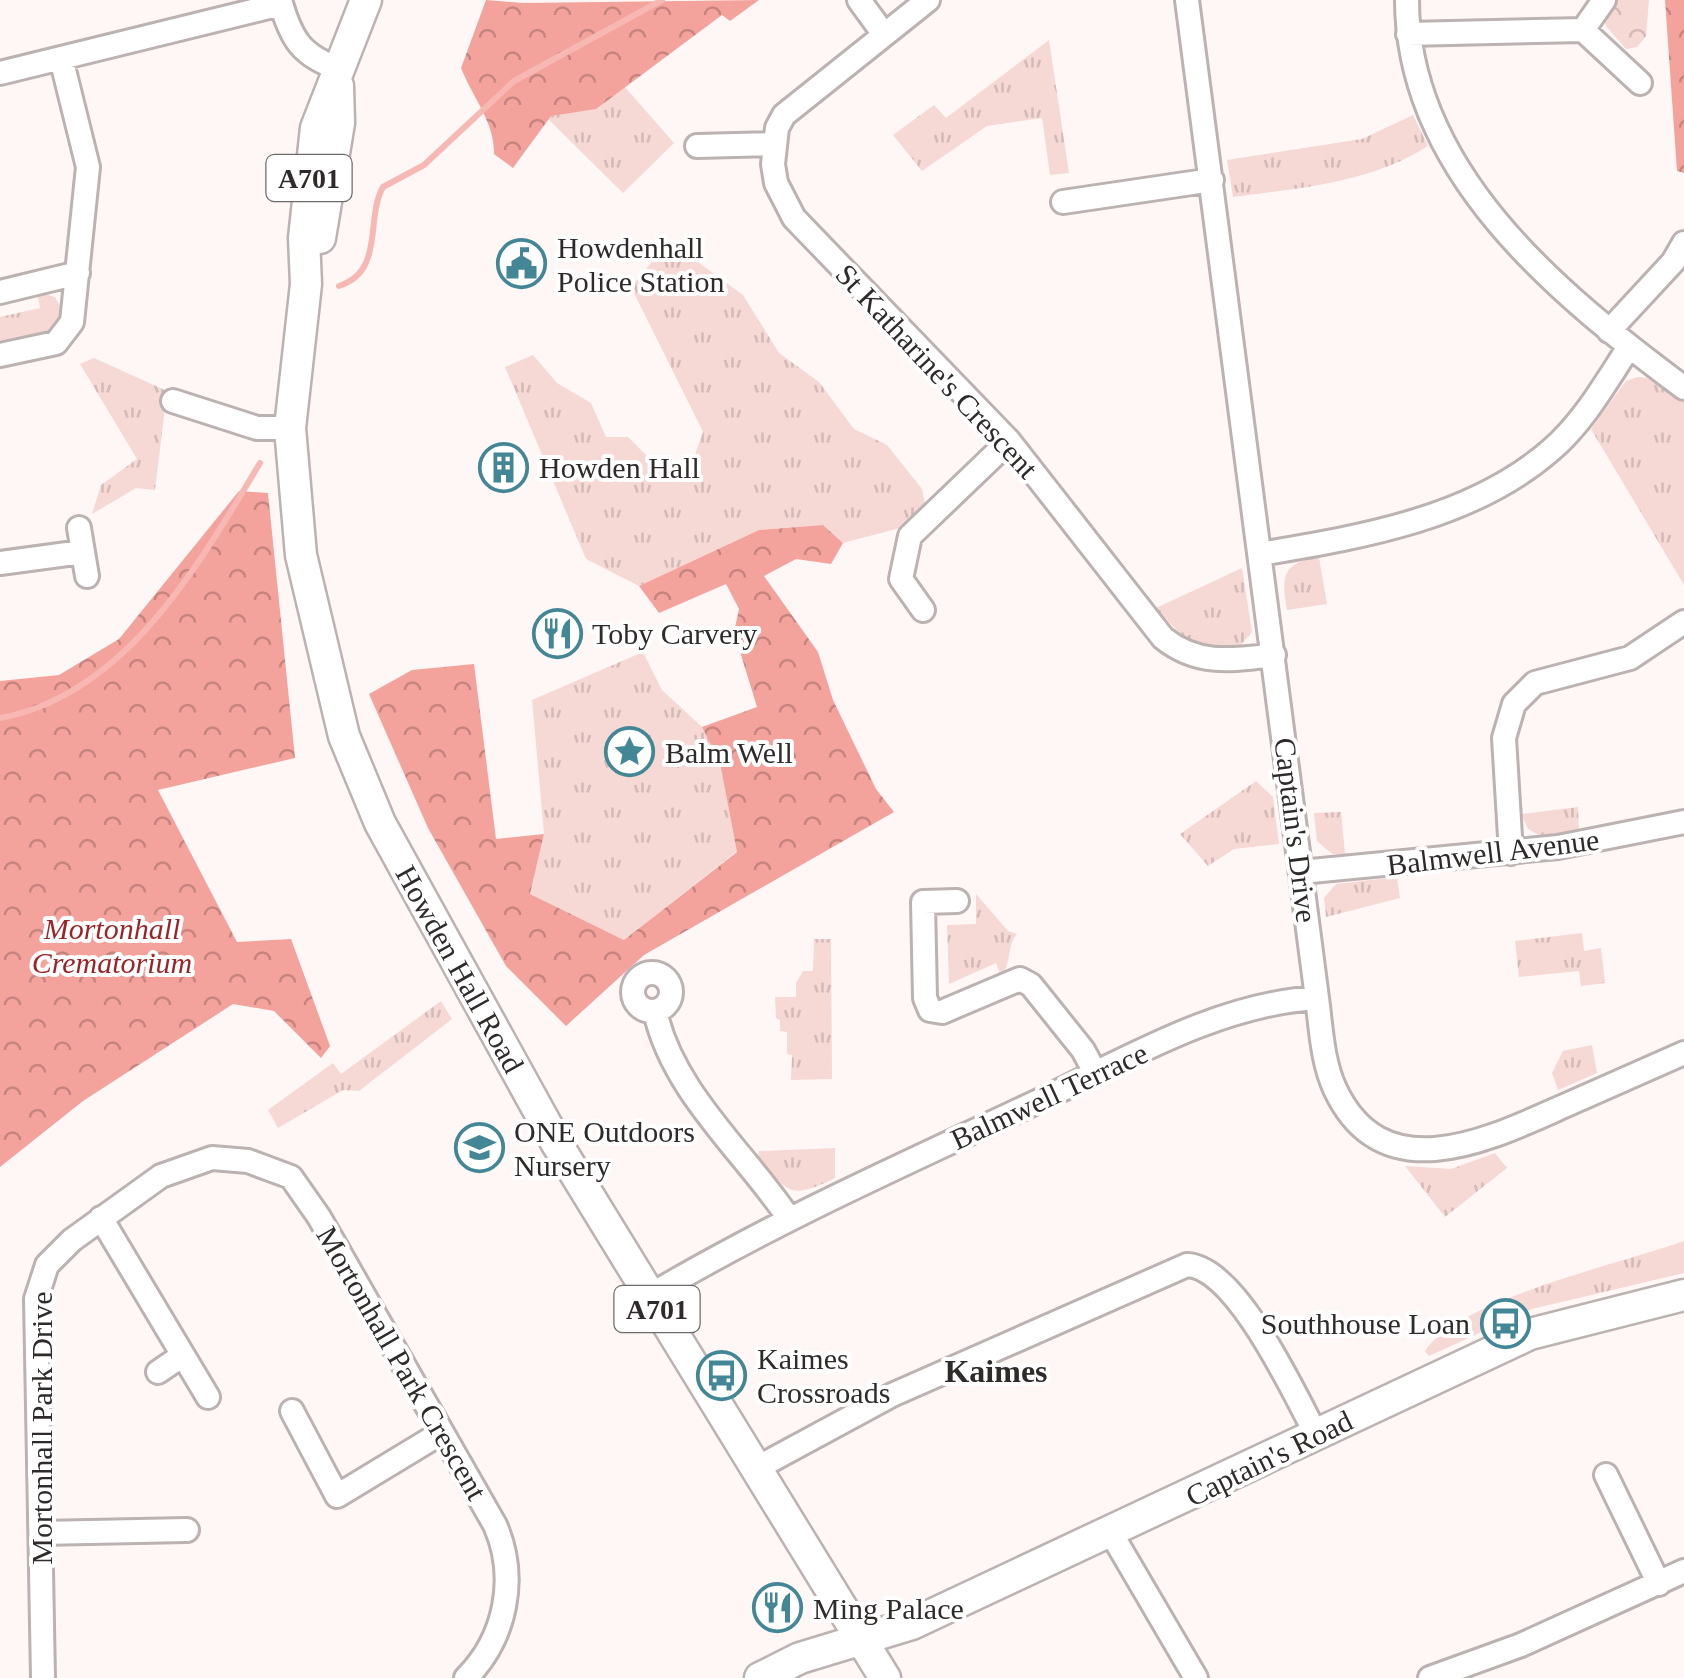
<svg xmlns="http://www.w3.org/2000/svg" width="1684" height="1678" font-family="Georgia,serif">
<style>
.grass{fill:url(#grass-tufts)}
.forest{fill:url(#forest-crowns)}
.park{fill:url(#park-crowns)}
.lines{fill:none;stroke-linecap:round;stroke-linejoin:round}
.stream{stroke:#f7b8b3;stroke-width:6}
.minor-casing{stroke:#bbb2b1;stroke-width:28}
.major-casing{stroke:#bbb2b1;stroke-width:35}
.minor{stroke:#fff;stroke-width:22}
.major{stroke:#fff;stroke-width:30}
.labels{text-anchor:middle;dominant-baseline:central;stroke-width:8;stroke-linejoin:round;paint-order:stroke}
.shield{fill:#fff;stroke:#6d6b6a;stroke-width:2.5}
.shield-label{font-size:28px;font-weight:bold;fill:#2e2b2a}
.poi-label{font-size:30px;fill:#2e2b2a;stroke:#fff;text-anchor:start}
.street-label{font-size:30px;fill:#2e2b2a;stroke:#fff}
.park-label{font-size:30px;font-style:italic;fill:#9a2429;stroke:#fff}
.neighbourhood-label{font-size:32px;font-weight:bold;fill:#2e2b2a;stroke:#fff}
</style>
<defs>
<pattern id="grass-tufts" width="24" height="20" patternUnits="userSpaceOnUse" patternTransform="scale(2.5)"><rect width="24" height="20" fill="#f6d8d5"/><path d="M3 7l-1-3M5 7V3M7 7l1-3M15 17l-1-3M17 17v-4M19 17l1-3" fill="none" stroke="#d3bab7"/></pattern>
<pattern id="forest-crowns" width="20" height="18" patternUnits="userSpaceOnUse" patternTransform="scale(2.5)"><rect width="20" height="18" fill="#f4a29c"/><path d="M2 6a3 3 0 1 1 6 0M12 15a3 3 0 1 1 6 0" fill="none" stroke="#c6847f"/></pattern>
<pattern id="park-crowns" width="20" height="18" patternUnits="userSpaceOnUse" patternTransform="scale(2.5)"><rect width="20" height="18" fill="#f6d8d5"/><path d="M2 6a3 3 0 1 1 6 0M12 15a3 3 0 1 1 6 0" fill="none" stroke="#d3bab7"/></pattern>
</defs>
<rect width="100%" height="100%" fill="#fff7f6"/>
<!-- grass -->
<path class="grass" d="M1049 40 1069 173 1050 175 1042 118 987 126 922 171 893 135 934 105 946 118Z
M616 77 674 143 623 193 544 115Z
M1413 115 1428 146C1370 183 1300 188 1233 197L1227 160 1362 139Z
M669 241 743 295 779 353 819 382 854 429 887 445 922 489 926 508 907 526 843 543 823 525 759 530 639 586 586 559 505 367 533 355 557 383 591 403 606 437H628L666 475 689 471 703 432 631 287Z
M37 292 55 297 61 308 60 320 47 333 0 345V317L40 308Z
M94 358 167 391 155 490 136 488 92 514 101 485 137 459 80 364Z
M1638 377 1647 378 1684 401V585L1591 429 1626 381Z
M1319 557 1327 604 1287 610C1281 576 1282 563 1319 557Z
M1242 568 1252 632 1239 647C1200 654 1180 636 1156 608Z
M643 652 662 690 702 727 720 762 737 851 624 940 530 894 544 834 532 700Z
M1256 781 1273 797 1279 844 1234 849 1208 866 1180 834Z
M1578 807 1579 831 1539 835 1528 829 1521 814Z
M1341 812 1345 854H1332L1317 841 1314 813Z
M1397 877 1400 898 1326 917 1324 898 1336 884Z
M976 894 1008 931 1017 934C1006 947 1012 964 1001 976L996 963 949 984 947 925 976 924Z
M1582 933 1584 951 1601 948 1605 983 1581 986 1579 971 1519 977 1515 941Z
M814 939H831L832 1079 791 1080 792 1055 787 1054V1032L780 1031V1020L776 1018 775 997H796V983L803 971H813Z
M441 1001 452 1019 359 1091 343 1090 278 1128 268 1110 333 1063 341 1074Z
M1592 1045 1597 1073 1558 1090 1552 1073 1563 1051Z
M835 1148V1178C792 1199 789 1195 758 1157L759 1151Z
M1495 1153 1507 1168 1445 1217 1405 1166 1451 1169Z
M1684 1241V1273L1532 1309 1429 1356 1425 1351C1457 1300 1623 1263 1684 1241Z"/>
<!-- forest -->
<path class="forest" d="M486 0 523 3 759 0 730 21 722 15 596 109 551 116 513 168 494 154C495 123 473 98 461 68Z
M1665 0H1684V173L1677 171Z
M239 491 268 493 295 758 158 790 237 942 291 939 330 1046 321 1058 274 1011 233 1004 83 1101 0 1167V681L59 675 119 639Z
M823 525 843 543 831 564 796 559 764 576 818 652 833 700 876 789 894 812 644 955 566 1026 506 966 428 828 369 694 412 670 474 664 496 839 544 834 530 894 624 940 737 852 720 763 702 727 757 707 734 632 739 609 726 584 659 613 639 586 759 530Z"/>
<!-- park -->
<path class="park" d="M1614 0H1649L1646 36 1637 47 1626 49 1606 26 1604 16Z"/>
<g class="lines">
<!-- stream -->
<path class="stream" d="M339 286C385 271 365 219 383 187L424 165 514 81 662 0
M0 718C126 695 200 563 260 463"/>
<defs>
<path id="minor" d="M280 0C291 39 301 56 340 69
M859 0 883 33
M928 0 784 115 777 128 773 164 776 183 794 218 1009 441 1163 638C1198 666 1232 660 1274 655
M1187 0 1317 998C1321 1027 1322 1061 1335 1089 1383 1192 1490 1139 1564 1106 1604 1088 1644 1071 1684 1053
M1407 0C1407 172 1558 294 1684 388
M1604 0 1583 30 1640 83
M1408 34 1583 30
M0 73 281 4
M697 146 773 144
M1063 202 1212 180
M0 292 78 273
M1609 331 1673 262 1684 243
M0 355 56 343 72 322 88 167 61 58
M173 401 257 428H290
M79 528 87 576
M1260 554C1360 537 1472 519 1551 450 1583 423 1606 382 1629 347
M0 563 82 552
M923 610 901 579 910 536 1009 441
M1511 853 1504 738 1514 704 1535 683 1630 658 1684 622
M1301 872 1558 847 1684 822
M957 901 923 902 925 998 930 1010 942 1012 1020 979 1031 985 1083 1050 1096 1074
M633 992a19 19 0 1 1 38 0a19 19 0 1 1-38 0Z
M655 1011C672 1091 744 1152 788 1217
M101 1218 208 1397
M649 1296C774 1222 898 1167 1028 1106 1120 1063 1215 1004 1317 998
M158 1372 183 1355
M292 1411 337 1496 441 1433
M755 1469 892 1395 1187 1265C1236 1266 1295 1395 1317 1436
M1606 1475 1659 1584
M41 1533 187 1530
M1111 1533 1196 1678
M43 1678 36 1299 47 1265 72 1240 161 1176 212 1158 248 1161 291 1177 319 1217 495 1525C518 1577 506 1638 466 1678
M1430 1678 1521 1645 1684 1571"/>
<path id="major" d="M366 0 316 128 304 238 306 284 290 428 301 555 344 736 380 823 557 1144 885 1678
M320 238 339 123 338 86
M760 1678 800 1658 912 1624 1530 1334 1684 1295"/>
</defs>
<!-- minor casing -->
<use href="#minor" class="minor-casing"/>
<!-- major casing -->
<use href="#major" class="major-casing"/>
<!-- minor -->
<use href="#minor" class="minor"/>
<!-- major -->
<use href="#major" class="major"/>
</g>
<!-- icons -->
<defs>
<symbol id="civic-ring" viewBox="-11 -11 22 22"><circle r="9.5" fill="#fff" stroke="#438796" stroke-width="1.5"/><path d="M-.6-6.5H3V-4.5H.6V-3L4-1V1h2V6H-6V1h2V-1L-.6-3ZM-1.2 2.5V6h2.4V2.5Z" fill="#438796"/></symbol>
<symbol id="building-ring" viewBox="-11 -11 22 22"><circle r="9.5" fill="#fff" stroke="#438796" stroke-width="1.5"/><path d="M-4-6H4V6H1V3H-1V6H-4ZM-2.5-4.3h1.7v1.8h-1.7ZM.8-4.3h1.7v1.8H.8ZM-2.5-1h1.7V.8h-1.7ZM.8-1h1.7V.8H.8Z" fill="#438796"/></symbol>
<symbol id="restaurant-ring" viewBox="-11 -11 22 22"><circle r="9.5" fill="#fff" stroke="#438796" stroke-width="1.5"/><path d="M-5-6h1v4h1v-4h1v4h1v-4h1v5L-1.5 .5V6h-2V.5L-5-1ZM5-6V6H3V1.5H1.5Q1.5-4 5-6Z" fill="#438796"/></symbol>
<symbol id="sight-ring" viewBox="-11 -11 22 22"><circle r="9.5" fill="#fff" stroke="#438796" stroke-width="1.5"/><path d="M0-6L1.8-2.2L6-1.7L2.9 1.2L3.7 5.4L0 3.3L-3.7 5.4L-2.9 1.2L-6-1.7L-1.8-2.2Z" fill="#438796"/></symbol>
<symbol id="school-ring" viewBox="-11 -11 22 22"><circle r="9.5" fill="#fff" stroke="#438796" stroke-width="1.5"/><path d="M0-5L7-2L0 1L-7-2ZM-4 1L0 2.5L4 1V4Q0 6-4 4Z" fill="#438796"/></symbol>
<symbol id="bus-ring" viewBox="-11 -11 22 22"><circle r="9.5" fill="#fff" stroke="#438796" stroke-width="1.5"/><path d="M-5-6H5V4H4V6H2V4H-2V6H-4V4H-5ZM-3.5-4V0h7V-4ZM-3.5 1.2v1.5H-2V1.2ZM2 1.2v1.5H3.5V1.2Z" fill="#438796"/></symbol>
</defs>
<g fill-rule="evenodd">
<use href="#civic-ring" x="494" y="236" width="55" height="55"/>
<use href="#building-ring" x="476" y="440" width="55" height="55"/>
<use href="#restaurant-ring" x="530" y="606" width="55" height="55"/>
<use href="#sight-ring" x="602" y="724" width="55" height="55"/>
<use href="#school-ring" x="452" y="1120" width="55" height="55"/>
<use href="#bus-ring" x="1478" y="1296" width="55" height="55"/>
<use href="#bus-ring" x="694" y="1348" width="55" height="55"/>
<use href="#restaurant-ring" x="750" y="1580" width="55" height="55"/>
</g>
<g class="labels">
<!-- shield labels -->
<g class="shield">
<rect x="266.5" y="155" width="85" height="46" rx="8"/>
<rect x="614.5" y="1286" width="85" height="46" rx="8"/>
</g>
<g class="shield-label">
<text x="309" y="178">A701</text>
<text x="657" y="1309">A701</text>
</g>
<!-- poi labels -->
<g class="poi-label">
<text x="557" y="247">Howdenhall<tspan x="557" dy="34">Police Station</tspan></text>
<text x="539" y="467">Howden Hall</text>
<text x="592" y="633">Toby Carvery</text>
<text x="665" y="752">Balm Well</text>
<text x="514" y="1131">ONE Outdoors<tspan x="514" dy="34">Nursery</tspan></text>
<text x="1470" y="1323" text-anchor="end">Southhouse Loan</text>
<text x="757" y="1358">Kaimes<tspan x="757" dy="34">Crossroads</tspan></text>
<text x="813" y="1608">Ming Palace</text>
</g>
<!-- street labels -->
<g class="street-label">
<text transform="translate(937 371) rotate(47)">St Katharine's Crescent</text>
<text transform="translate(1296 830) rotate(83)">Captain's Drive</text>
<text transform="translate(1493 852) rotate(-7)">Balmwell Avenue</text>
<text transform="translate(460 969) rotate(61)">Howden Hall Road</text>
<text transform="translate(1049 1096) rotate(-25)">Balmwell Terrace</text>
<text transform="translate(402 1363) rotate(60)">Mortonhall Park Crescent</text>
<text transform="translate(41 1428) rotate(-90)">Mortonhall Park Drive</text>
<text transform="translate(1269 1458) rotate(-26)">Captain's Road</text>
</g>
<!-- park labels -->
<g class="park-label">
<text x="112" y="928">Mortonhall<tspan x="112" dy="34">Crematorium</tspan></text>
</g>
<!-- neighbourhood labels -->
<g class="neighbourhood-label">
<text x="996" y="1371">Kaimes</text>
</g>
</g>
</svg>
